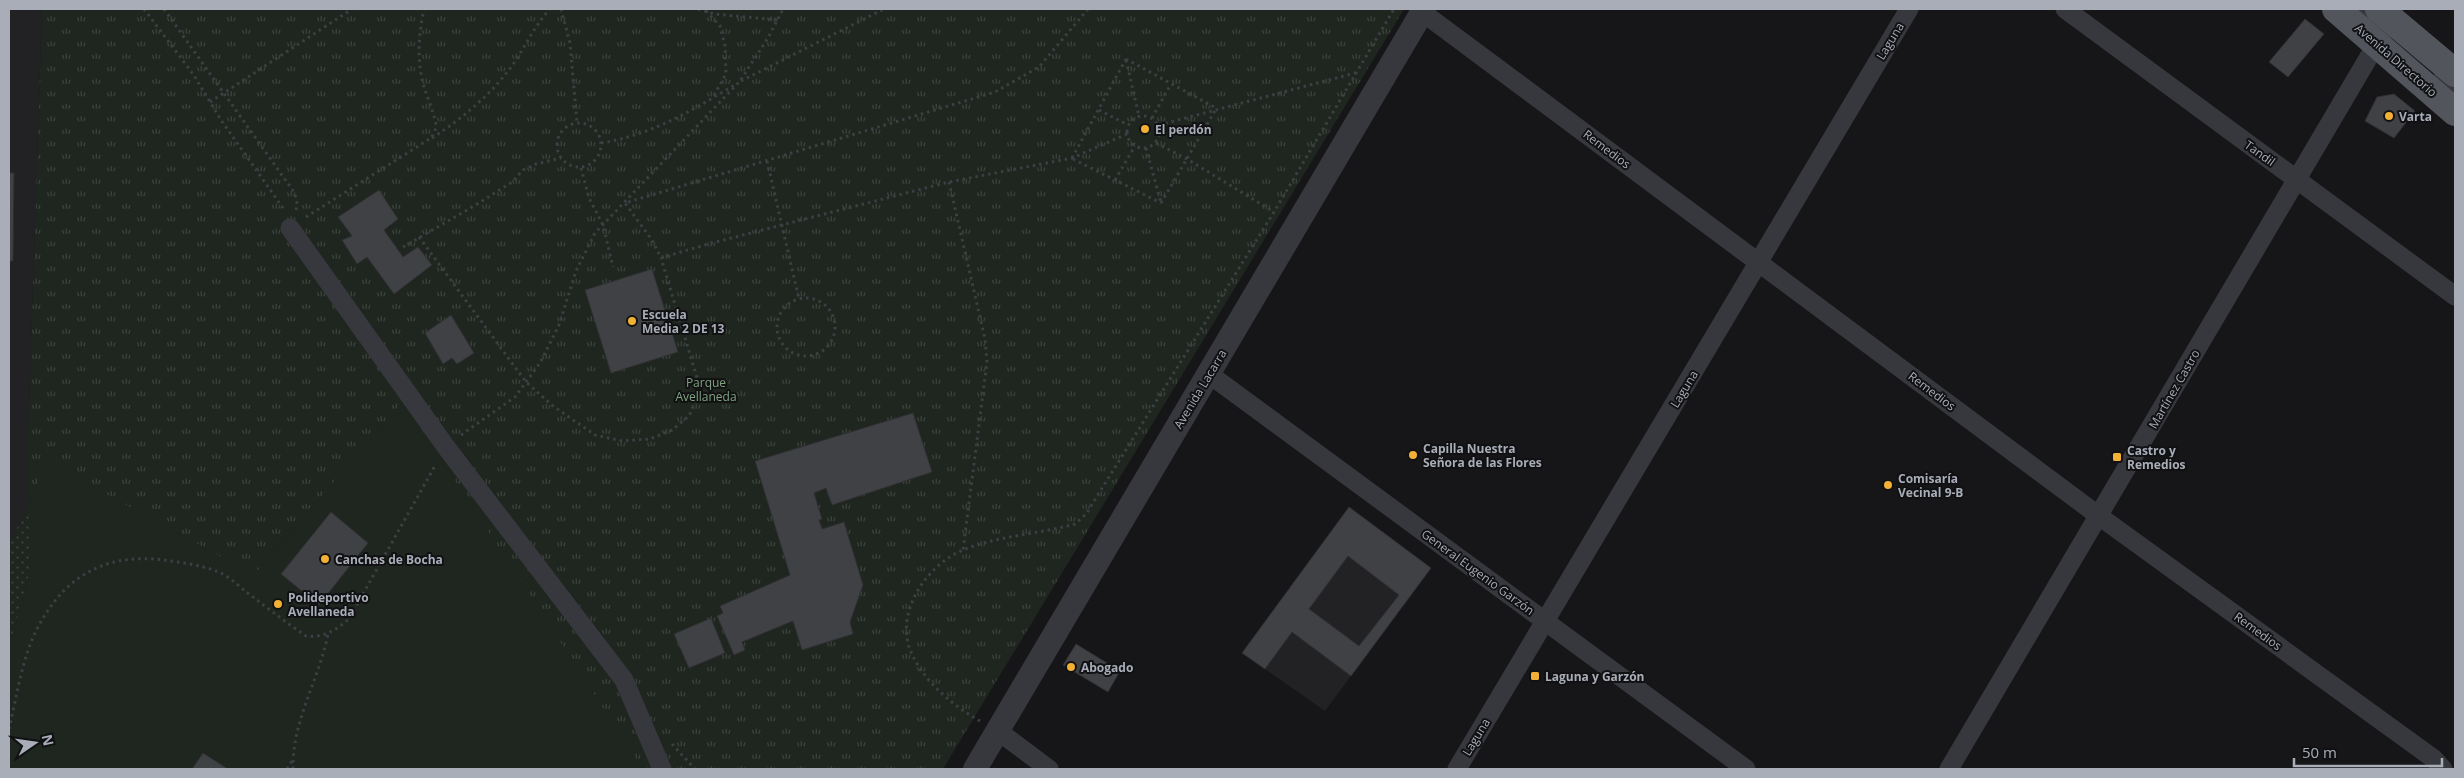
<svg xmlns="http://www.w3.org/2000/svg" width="2464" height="778" font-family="'Open Sans',sans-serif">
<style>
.built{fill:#222225}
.grass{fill:url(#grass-dots)}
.park{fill:url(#park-tufts)}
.garden{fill:#1e261f}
.building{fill:#404145;stroke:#303034;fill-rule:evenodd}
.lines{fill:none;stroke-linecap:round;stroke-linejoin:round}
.path{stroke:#3d3f44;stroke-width:3;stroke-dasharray:2.5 4;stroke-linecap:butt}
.service{stroke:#37383d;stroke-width:10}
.minor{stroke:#37383d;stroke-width:19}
.tertiary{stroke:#37383d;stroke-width:24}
.primary{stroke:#53555c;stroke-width:28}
.poi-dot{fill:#f2b134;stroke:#111113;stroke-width:2}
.labels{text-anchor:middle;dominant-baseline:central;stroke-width:4;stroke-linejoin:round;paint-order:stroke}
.street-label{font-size:12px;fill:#a8adb8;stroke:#111113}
.poi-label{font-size:12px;font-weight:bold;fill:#a8adb8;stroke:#111113;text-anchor:start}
.park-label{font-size:12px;fill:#7fa381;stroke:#111113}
</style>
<defs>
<pattern id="grass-dots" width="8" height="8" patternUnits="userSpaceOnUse" patternTransform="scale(1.25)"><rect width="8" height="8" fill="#1e261f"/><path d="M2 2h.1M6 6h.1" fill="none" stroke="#3c433d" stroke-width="1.8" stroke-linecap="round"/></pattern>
<pattern id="park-tufts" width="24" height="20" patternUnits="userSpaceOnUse" patternTransform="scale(1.25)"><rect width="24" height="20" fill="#1e261f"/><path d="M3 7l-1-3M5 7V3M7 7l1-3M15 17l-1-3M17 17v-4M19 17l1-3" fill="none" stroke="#3c433d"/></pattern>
</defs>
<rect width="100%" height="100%" fill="#161618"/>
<!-- built -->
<path class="built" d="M9 9H42L28 437 29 506 9 543Z
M1349 507 1431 568 1325 711 1242 653Z"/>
<!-- grass -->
<path class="grass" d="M29 506V575L9 650V543Z"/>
<!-- park -->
<path class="park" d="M42 9H1404L943 769H9V650L29 575 28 437Z"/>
<!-- garden -->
<path class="garden" d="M403 401 643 769H9V650L29 575V506L46 461 254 575Z"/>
<!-- building -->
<path class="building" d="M2305 19 2324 34 2288 77 2269 62Z
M2394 94 2415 111 2394 138 2365 121 2377 97Z
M9 173H14L13 261H9Z
M379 190 398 219 384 230 403 257 418 247 432 265 394 294 367 257 357 264 342 240 352 236 338 217Z
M652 269 678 352 611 373 585 290Z
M451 315 474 353 457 364 452 358 443 364 425 333Z
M913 413 932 472 832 505 826 488 814 493 822 519 819 520 822 529 844 522 863 585 850 622 853 634 802 650 793 621 742 642 745 650 734 655 717 616 723 613 720 606 790 575 755 461Z
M1349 507 1431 568 1351 676 1292 632 1265 669 1242 653ZM1348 556 1399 595 1359 646 1309 609Z
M331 512 368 543 319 605 281 574Z
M711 618 725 653 689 668 674 634Z
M1076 644 1120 671 1108 692 1063 665Z
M203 753 228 769H192Z"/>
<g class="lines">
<!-- path -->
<path class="path" d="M144 9 193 74 221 120 285 211
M164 9 294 192 297 201 296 211
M561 9 570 43 577 123
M698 9 714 14 778 20
M1088 9 1039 67 995 92 625 203 652 240 661 258 708 244 949 182 1072 158 1127 134
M706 11 720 26 725 46 726 74 713 97
M1126 59 1216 108
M1126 60 1139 116
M741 81 884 9
M210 102 352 9
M1099 110 1128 125
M1127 132a16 16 0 1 1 32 0a16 16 0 1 1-32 0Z
M1152 118 1171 84
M557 145a22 22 0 1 1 44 0a22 22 0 1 1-44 0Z
M1159 125 1359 72
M432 138C463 118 492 94 514 63 526 45 535 25 550 9
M601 143C652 135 693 110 736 84
M1156 143 1187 159 1274 212
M1146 148 1161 203
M1072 158 1126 59
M1073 159 1161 203
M767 161 799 299
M581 168 589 198 603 225 613 267
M1115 180 1135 146
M949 182 985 339 987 362 963 550
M1161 203 1216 109
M306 217 431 138C433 135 435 131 436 127 437 120 424 90 422 79 417 55 419 32 424 9
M419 237 526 382 553 406 595 435 622 441 650 439 672 430 689 416 698 396V381L661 258
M403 247 479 203 512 182 523 170 536 164 561 158
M777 327a29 29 0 1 1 58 0a29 29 0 1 1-58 0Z
M461 435 515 397 540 363 559 325 576 271 595 233 740 81 768 38 783 9
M980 721C952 705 924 682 911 652 894 612 927 565 963 550 997 536 1039 534 1075 524L1086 514 1274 212 1394 9
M9 729C17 696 22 657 38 627 68 570 114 550 177 562 192 564 207 567 221 573 229 577 238 585 245 591 265 606 285 622 306 636 324 638 336 630 349 619L436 464
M672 744 695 769
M287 769 292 761
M293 769C292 721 319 680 328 634"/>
<!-- service -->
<path class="service" d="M2358 9 2380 27
M2439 76 2455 90"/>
<!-- minor -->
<path class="minor" d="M2065 9 2455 296
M1422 12 2099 516 2434 759 2443 769
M290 228 446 447 624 680 662 769
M1209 374 1746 769
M998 731 1049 769
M1457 769 1909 9
M1949 769 2383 33"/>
<!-- tertiary -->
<path class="tertiary" d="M975 769 1424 9"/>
<!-- primary -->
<path class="primary" d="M2336 9 2455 112
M2379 9 2455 73"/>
</g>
<!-- markers -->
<g class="poi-dot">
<circle cx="2389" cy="116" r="5"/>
<circle cx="1145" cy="129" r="5"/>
<circle cx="632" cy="321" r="5"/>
<circle cx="1413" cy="455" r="5"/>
<rect x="2112" y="452" width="10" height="10" rx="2.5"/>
<circle cx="1888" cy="485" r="5"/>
<circle cx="325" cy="559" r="5"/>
<circle cx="278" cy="604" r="5"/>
<circle cx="1071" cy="667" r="5"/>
<rect x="1530" y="671" width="10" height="10" rx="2.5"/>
</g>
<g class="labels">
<!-- street labels -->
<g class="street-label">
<text transform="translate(1890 41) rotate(-59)">Laguna</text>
<text transform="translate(2396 60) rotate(41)">Avenida Directorio</text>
<text transform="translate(1607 149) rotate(37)">Remedios</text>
<text transform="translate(2260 153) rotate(36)">Tandil</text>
<text transform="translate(1200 389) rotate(-59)">Avenida Lacarra</text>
<text transform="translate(1684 389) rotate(-59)">Laguna</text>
<text transform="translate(2174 389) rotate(-60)">Martínez Castro</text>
<text transform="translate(1932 391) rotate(37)">Remedios</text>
<text transform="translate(1478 572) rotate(36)">General Eugenio Garzón</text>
<text transform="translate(2258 631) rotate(36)">Remedios</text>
<text transform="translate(1476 737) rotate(-59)">Laguna</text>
</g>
<!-- poi labels -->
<g class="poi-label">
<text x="2399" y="116">Varta</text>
<text x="1155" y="129">El perdón</text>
<text x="642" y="314">Escuela<tspan x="642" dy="14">Media 2 DE 13</tspan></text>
<text x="1423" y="448">Capilla Nuestra<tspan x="1423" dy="14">Señora de las Flores</tspan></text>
<text x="2127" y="450">Castro y<tspan x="2127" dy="14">Remedios</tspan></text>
<text x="1898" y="478">Comisaría<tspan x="1898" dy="14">Vecinal 9-B</tspan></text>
<text x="335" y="559">Canchas de Bocha</text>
<text x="288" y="597">Polideportivo<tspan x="288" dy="14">Avellaneda</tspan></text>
<text x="1081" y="667">Abogado</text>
<text x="1545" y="676">Laguna y Garzón</text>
</g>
<!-- park labels -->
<g class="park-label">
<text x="706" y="382">Parque<tspan x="706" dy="14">Avellaneda</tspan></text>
</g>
</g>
<!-- border -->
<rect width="2464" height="778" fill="none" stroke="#a8adb8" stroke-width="20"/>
<!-- north arrow -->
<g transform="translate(35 743) rotate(77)" stroke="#111113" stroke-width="4" paint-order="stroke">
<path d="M0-4L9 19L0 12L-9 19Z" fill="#a8adb8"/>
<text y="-8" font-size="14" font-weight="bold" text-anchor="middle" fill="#a8adb8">N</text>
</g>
<!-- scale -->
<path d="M2294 758v8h148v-8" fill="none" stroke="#a8adb8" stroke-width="2.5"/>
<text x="2302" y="758" font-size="15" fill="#a8adb8" stroke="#111113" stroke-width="4" paint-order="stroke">50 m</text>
</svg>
